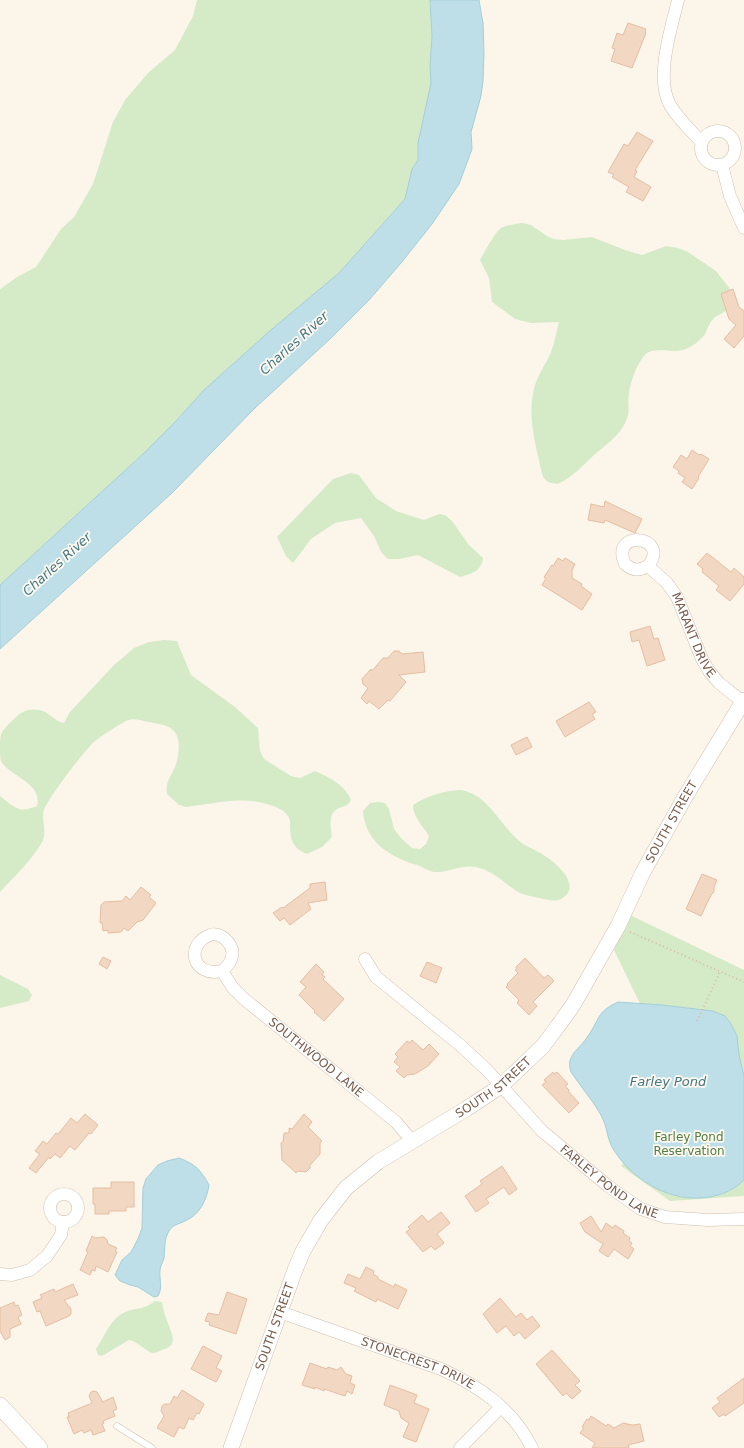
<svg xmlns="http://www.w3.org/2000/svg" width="744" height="1448" font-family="'DejaVu Sans',sans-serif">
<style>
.green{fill:#d5ebc8}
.water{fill:#bedfe7;stroke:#a4ced8}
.building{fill:#f2d7c2;stroke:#e4bea2}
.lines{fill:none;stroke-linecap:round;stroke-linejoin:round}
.service-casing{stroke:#cfbfaf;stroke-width:7}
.minor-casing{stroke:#cfbfaf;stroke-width:13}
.tertiary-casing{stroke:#cfbfaf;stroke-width:16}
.secondary-casing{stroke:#d5c1af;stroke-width:18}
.path{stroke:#d7baa4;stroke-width:2;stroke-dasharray:1 3;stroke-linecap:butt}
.service{stroke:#fff;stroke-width:6}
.minor{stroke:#fff;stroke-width:12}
.tertiary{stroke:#fff;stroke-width:15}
.secondary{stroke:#fff;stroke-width:17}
.labels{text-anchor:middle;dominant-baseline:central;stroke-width:3.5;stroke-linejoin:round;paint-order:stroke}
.street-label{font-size:12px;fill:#785e4d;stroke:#fffaf1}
.park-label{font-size:12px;fill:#537d44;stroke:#fffaf1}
.water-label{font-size:13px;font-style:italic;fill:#437683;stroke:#fffaf1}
</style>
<rect width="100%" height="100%" fill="#fcf6ea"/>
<!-- green -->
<path class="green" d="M197 0H430L432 36 430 66 431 83 418 143V160L412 169 405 199 339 273 272 329 204 390 175 422 143 454 0 585V289L17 277 36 267 61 229 74 217 93 184 113 122 125 100 148 73 175 50 193 16Z
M522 223 531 225 547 236 554 239 563 240 592 237 625 250 642 255 666 246 678 248 688 252 716 271 734 294C733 297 733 303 731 306 727 312 719 314 714 318 709 323 708 328 705 334 700 341 692 347 683 350 672 353 656 347 647 353 638 360 630 383 629 394 627 404 631 412 626 421 619 437 605 445 593 456 582 467 572 477 558 484 549 483 545 482 542 474 536 445 526 415 535 385 539 373 546 364 551 352 555 342 556 332 559 322L531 323 515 319 492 302 489 278 480 260C484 253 495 232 501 228 507 225 516 224 522 223Z
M351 473 359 475 376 498 396 511 424 520 439 514 445 515 452 521 469 545 483 558C482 571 471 574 460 577L418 555 399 559H388L381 552 374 536 361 518 335 523 311 539 293 563 286 556 277 537 333 479Z
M164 640 177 641 191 675 235 707 258 728 260 751 264 759 291 776 300 778 315 771C329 777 346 786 351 800 348 806 345 806 339 808 327 813 331 828 332 837L322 847 307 854C290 847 290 837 290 821 289 815 283 810 278 808 245 794 219 803 186 807L179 805 167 794C166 782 169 779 174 769 178 761 180 747 178 739 174 724 161 725 149 722 142 721 134 718 128 720 123 722 98 738 94 742 83 752 49 797 44 810 41 820 47 830 43 840 35 857 13 878 0 892V796C14 807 19 814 37 806 43 783 10 777 1 761 0 758 0 753 0 749 0 730 2 731 15 718 21 711 30 708 40 710 49 712 54 721 64 723L70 712 114 665 134 648 149 642Z
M460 790C492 794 502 834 529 847 534 850 540 852 545 856 558 864 583 887 561 899 555 902 550 900 543 899 534 896 523 896 515 890 502 881 491 870 476 867 461 864 448 873 434 872 428 871 422 867 417 865 390 857 365 842 363 811L370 803 379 802 385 803 389 809 394 829 402 839 412 848 420 849 426 844 429 836C423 826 413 817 413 805 427 796 443 791 460 790Z
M630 915 744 970V1196L670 1201 621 1166 633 1152 646 1016 614 950Z
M0 975 28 989 32 995 29 1001 0 1008Z
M155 1301 162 1302C163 1309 165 1316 168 1323 172 1335 179 1345 162 1350 160 1351 156 1353 153 1353 146 1352 139 1342 129 1340L102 1356 98 1355 96 1349C106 1335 110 1317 128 1311 140 1307 143 1310 155 1301Z"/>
<!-- water -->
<path class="water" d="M430 0H479L483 23 484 54 483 81 481 96 471 132 472 149 459 184 432 224 401 263 369 300 330 339 255 408 172 493 0 649V585L143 454 175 422 204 390 272 329 339 273 405 199 412 169 418 160V143L431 83 430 66 432 36Z
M618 1002 662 1005 713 1011 725 1016 731 1024 737 1036 739 1055 744 1076V1180C732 1192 717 1197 700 1198 665 1200 629 1177 612 1147 607 1138 607 1126 602 1117 594 1102 581 1087 571 1072 565 1055 580 1049 588 1036 600 1019 596 1012 618 1002Z
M179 1158C195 1164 201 1170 209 1185 207 1199 200 1214 187 1220 180 1224 173 1224 169 1231 164 1239 165 1249 164 1258 163 1262 160 1266 160 1270 159 1279 163 1288 158 1296L154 1297 138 1287 130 1285 120 1281 115 1275 122 1260 131 1252 138 1239 142 1228 143 1188 146 1179 158 1165 167 1161Z"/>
<!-- building -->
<path class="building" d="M628 23 646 29 645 32 646 33 632 68 611 61 615 49 612 48 617 33 623 35Z
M637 132 653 141 635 170 637 171 634 177 651 187 643 201 626 192 629 187 612 177 614 175 608 172 624 144 628 146Z
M733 289 739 307 744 311V336L734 348 724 339 736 325 729 319 721 294Z
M692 450 699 455 701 454 709 459 698 477 699 478 692 489 682 482 685 478 678 473 679 471 673 467 681 455 687 459Z
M605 501 642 519 635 533 605 520 604 523 588 520 591 504 604 507Z
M707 553 731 572 734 568 744 577V584L730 601 716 590 719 586 702 572 703 569 697 564Z
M558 558 563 561 565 558 575 564 572 570V578L582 584 581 586 592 594 582 610 542 585 546 578 544 577 552 565 553 566Z
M650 626 654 639 658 638 665 660 647 666 639 640 632 642 630 632Z
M394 651H399L402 654 423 652 425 672 399 675 406 682 390 701 388 700 379 709 369 701 367 704 361 698 368 688 363 684 362 679 371 669 372 671 383 658H388Z
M589 702 596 712 592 714 595 719 565 737 556 721Z
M527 737 532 747 516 755 511 745Z
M702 874 717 880 714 887V892L711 895 701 916 686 909Z
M325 882 327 900 308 903 311 909 290 925 284 918 280 921 273 913 282 907 283 908 310 888V884Z
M141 887 151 895 149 897 156 903 143 920 137 922 128 931 124 928 121 932 108 933V930L103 931 102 923H100L101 905 104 902 122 901 126 896 130 900Z
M103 957 111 961 107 969 99 964Z
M525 958 544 978 548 975 554 981 533 1002 537 1006 529 1015 517 1003 519 1000 506 987 508 985 507 984 518 973 515 970 517 969 516 967Z
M427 962 442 968 436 983 420 976Z
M316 964 324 972 322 975 325 977 323 979 344 999 324 1021 314 1012 315 1011 299 995 306 987 300 982Z
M412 1040 423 1050 429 1044 439 1054 428 1066 415 1074 407 1075 404 1078 396 1071 400 1067 394 1062 398 1057 395 1054 407 1041 410 1043Z
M553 1072 554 1074 557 1072 568 1084 565 1086 569 1090 568 1091 579 1103 569 1113 542 1085 546 1082 544 1080Z
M85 1114 98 1125 91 1134 89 1133 75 1150 70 1146 60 1158 55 1154 50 1159 49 1157 36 1173 29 1168 40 1154 35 1151 43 1141 47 1144 56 1133 58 1134 71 1118 77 1123Z
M304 1114 312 1122 308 1127 322 1141 320 1143V1154L310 1165V1168L306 1172 298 1171 296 1173 282 1160 281 1143 283 1142 284 1133H289V1128L292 1129Z
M502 1166 517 1189 509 1195 504 1187 486 1199 489 1203 476 1212 465 1196 482 1184 480 1181Z
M111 1182H134V1207H126V1211H109V1214H95V1204H93V1188H111Z
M441 1212 450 1223 437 1234 444 1243 435 1250 431 1246 423 1252 406 1232 410 1229 408 1227 422 1215 428 1222Z
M591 1216 601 1232 606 1223 613 1228 615 1225 624 1231 623 1233 630 1238 629 1241 632 1243 630 1246 634 1249 628 1259 614 1249 608 1257 599 1251 603 1244 585 1232 580 1223Z
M92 1236 95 1238 104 1237 107 1240 108 1244 117 1248 115 1251 117 1252 108 1272 96 1266 95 1271 92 1270 90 1275 80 1270 88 1252 86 1251Z
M366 1267 374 1271 373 1274 378 1277V1279L394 1287 395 1284 407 1290 398 1309 377 1299 376 1302 354 1291 356 1288 344 1283 348 1274 360 1279Z
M73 1284 78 1295 64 1300 71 1309V1314L69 1316 46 1326 40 1311 37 1312 33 1302 42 1298 40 1295 54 1289 55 1292Z
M227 1292 247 1299 236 1334 209 1325 210 1322 205 1321 208 1313 219 1315Z
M500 1298 516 1317 521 1313 527 1320 532 1316 540 1326 525 1339 519 1332 514 1336 506 1326 497 1333 483 1314Z
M14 1302 15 1306 18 1305 22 1315 18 1317 21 1324 10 1329V1337L5 1340 0 1331V1308Z
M203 1346 222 1356 216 1368 222 1371 216 1382 191 1369Z
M552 1350 580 1381 575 1385 581 1391 572 1399 566 1393 563 1396 536 1364Z
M310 1363 327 1369 328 1367 337 1370 341 1367 346 1374 352 1376 350 1383 355 1385 352 1394 347 1391 345 1396 324 1389V1391L315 1387V1389L302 1385Z
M744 1378V1403L725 1416 724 1414 719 1417 712 1408 720 1402 717 1398Z
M390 1385 417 1395 414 1403 429 1409 416 1442 403 1437 409 1423 401 1418 399 1411 384 1405Z
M182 1390 204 1404 199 1414 197 1413 193 1420 189 1418 184 1429 179 1427 174 1437 157 1428 164 1416 161 1411 162 1406 165 1404H170L174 1396 177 1398Z
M94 1391 97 1392 103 1402 113 1397 117 1409 113 1411 115 1416 103 1421 104 1423 102 1424 105 1431 93 1435 91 1430 84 1433 82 1430 74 1434 67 1417H69L68 1413 92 1403 89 1396 91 1392Z
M591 1416 606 1426 608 1424 614 1428 623 1423 632 1425 640 1424 644 1441 628 1445 629 1448H592L595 1443 580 1433 584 1428 582 1427 587 1419 589 1420Z"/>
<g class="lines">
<defs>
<path id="service" d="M117 1426 152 1448"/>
<g id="minor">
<path d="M678 0C671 29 655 78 670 105 678 119 691 130 701 142"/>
<circle cx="718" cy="148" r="17"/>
<path d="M722 165 730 196 744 228"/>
<path id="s1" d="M648 566C639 571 633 571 625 564 609 528 672 536 648 566L667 583 677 597 702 659 709 671 719 683 743 702"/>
<path id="s2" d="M365 959 376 977 460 1045 487 1070 542 1131 608 1186 641 1209 665 1217 708 1220 744 1219"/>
<path id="s3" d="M222 971C193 978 184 945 210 935 214 933 220 935 224 938 237 949 234 961 222 971L233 988 243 998 396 1122 412 1141"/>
<circle cx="64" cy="1208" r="14"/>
<path d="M0 1274 12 1275 30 1270 47 1256 61 1235 63 1222"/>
<path id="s4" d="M280 1312 441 1369C479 1386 513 1409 532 1448"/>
<path d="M460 1448 501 1407"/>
</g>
<g id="tertiary">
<path id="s5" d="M231 1448 295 1270 303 1251 321 1220 346 1188 378 1162 466 1109 501 1086 543 1046 558 1026 573 1005 618 926 643 872 685 797 744 700"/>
</g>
<path id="secondary" d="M0 1406 39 1448"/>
</defs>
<!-- service casing -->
<use href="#service" class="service-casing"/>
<!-- minor casing -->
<use href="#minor" class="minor-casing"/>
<!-- tertiary casing -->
<use href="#tertiary" class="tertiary-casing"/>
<!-- secondary casing -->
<use href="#secondary" class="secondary-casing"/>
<!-- path -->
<path class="path" d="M630 932 744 982
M697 1021 720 972"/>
<!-- service -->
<use href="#service" class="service"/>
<!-- minor -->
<use href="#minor" class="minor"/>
<!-- tertiary -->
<use href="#tertiary" class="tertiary"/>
<!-- secondary -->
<use href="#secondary" class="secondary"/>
</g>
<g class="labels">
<!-- street labels -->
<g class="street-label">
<text stroke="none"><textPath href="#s1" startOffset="180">MARANT DRIVE</textPath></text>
<text stroke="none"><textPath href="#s5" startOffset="789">SOUTH STREET</textPath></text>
<text stroke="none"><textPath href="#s3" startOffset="246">SOUTHWOOD LANE</textPath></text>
<text stroke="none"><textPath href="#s5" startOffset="465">SOUTH STREET</textPath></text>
<text stroke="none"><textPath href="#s2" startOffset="333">FARLEY POND LANE</textPath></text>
<text stroke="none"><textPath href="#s5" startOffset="129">SOUTH STREET</textPath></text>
<text stroke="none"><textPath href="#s4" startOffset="147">STONECREST DRIVE</textPath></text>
</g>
<!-- park labels -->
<g class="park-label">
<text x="689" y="1137">Farley Pond<tspan x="689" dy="14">Reservation</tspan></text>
</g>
<!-- water labels -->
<g class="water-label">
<text transform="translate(294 343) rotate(-42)">Charles River</text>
<text transform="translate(57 564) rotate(-42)">Charles River</text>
<text x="668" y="1081">Farley Pond</text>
</g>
</g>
</svg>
